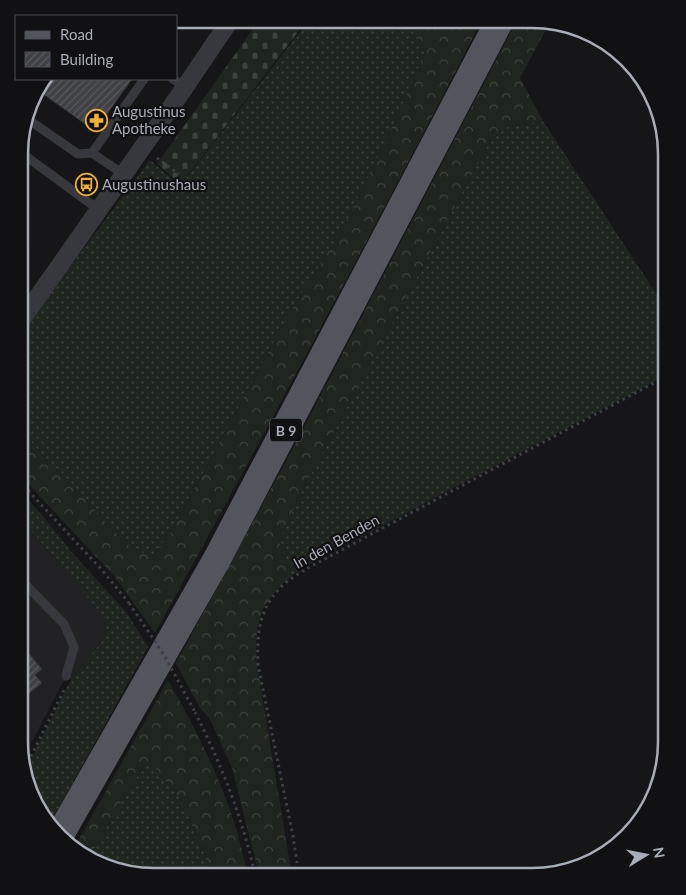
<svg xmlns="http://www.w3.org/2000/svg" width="686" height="895" font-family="Lato,sans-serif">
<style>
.built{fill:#222225}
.grass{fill:url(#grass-dots)}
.forest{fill:url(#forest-crowns)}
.cemetery{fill:url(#cemetery-stones)}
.building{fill:url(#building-hatch);stroke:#303034}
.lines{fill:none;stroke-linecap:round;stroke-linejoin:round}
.path{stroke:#3d3f44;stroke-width:3;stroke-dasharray:2.5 4;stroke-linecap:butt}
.service{stroke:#37383d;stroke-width:9}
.minor{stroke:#37383d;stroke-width:18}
.primary{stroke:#53555c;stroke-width:28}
.path-bridge{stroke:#3d3f44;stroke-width:3;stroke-dasharray:2.5 4;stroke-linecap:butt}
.labels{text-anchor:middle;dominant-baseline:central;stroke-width:4.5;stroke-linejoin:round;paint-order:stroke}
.shield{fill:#111113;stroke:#7b7e86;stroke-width:1}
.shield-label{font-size:14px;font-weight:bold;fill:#a8adb8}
.poi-label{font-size:15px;fill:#a8adb8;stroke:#111113;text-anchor:start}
.street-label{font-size:15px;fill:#a8adb8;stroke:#111113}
.rim{fill:none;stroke:#a8adb8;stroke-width:2.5}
</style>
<defs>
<pattern id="grass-dots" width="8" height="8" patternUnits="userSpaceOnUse" patternTransform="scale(1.25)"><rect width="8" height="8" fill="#1e261f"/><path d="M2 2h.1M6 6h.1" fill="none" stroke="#3c433d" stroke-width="1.8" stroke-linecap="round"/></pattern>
<pattern id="forest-crowns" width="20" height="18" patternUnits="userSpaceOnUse" patternTransform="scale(1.25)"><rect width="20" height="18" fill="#1e261f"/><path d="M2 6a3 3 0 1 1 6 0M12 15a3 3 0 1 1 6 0" fill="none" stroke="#3c433d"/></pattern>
<pattern id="cemetery-stones" width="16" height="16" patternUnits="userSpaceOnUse" patternTransform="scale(1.25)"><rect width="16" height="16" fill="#1e261f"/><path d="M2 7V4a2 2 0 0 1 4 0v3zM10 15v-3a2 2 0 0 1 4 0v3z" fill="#3c433d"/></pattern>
<pattern id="building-hatch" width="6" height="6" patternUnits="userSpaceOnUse" patternTransform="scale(1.25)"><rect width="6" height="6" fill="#404145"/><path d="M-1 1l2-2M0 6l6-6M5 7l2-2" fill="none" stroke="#595a5e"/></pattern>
</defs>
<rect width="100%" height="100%" fill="#161618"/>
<!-- built -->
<path class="built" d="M19 516 105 617 106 631 99 645 71 679 63 682 25 755 21 749 19 742Z"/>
<!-- grass -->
<path class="grass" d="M310 19 406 20 426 52 396 119 345 225 289 314 171 532 151 557 126 544 19 429 20 359 22 354 20 349V333L150 160 180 186Z
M543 121 667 310V375L306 566 292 576 279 541 302 491 491 139 509 126Z
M20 491 43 516 69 549 127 613 148 647 51 822 33 801 26 770 71 679 99 645 106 631 104 617 19 516Z
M150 761 181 800 204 853 211 875H136L89 857 142 768Z"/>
<!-- forest -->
<path class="forest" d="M406 20H482C376 226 267 430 155 633L115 577 19 474V429L126 544 151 557 171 532 289 314 345 225 396 119 425 52Z
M517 20H551L520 78 543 121 509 126 491 139 302 491 279 541 292 576C259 603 254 623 257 665L292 876 259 875 232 768 210 719 200 708 176 663 293 448Z
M168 680C193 724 216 768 232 816 239 835 243 856 248 875H211L204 853 181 800 150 761 142 768 89 857 78 853 74 848Z"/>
<!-- cemetery -->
<path class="cemetery" d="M260 19H308L181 184 157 164Z"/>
<!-- building -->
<path class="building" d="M43 79H132L95 131 36 89Z
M19 642 42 669 35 675 42 683 25 697 19 689Z"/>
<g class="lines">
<!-- path -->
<path class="path" d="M157 158 179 174
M19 481 102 570 129 603
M195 712C221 764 243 819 255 875
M25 768 65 688
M299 876 293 836 258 665C257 635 258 612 279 589 287 580 299 574 308 568L667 376"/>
<!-- service -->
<path class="service" d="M437 23 440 20
M173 79 185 87
M26 118 78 154 92 153 123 174
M20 152 98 209
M92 153 144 79
M19 578 64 624 74 647 66 676"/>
<!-- minor -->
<path class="minor" d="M20 322 185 87 231 19"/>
<!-- primary -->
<path class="primary" d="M61 833 217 559 500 20"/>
<!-- path-bridge -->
<path class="path-bridge" d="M129 603 164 655 195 712"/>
</g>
<!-- icons -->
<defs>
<symbol id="pharmacy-ring" viewBox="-11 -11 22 22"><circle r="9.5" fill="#111113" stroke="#f2b134" stroke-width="1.5"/><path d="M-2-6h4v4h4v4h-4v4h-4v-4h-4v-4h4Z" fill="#f2b134"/></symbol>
<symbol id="bus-ring" viewBox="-11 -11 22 22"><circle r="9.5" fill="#111113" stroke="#f2b134" stroke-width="1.5"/><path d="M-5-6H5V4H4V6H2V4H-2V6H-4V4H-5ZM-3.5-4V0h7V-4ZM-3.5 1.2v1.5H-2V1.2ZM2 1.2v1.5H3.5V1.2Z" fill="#f2b134"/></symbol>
</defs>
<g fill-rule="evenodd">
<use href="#pharmacy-ring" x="84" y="108" width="25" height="25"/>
<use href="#bus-ring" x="74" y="172" width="25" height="25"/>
</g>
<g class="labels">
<!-- shield labels -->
<rect class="shield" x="270" y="418.5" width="32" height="23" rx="4"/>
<g class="shield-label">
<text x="286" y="430">B 9</text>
</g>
<!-- poi labels -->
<g class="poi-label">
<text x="112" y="111">Augustinus<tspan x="112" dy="17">Apotheke</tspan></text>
<text x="102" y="184">Augustinushaus</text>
</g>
<!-- street labels -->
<g class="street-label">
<text transform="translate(336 541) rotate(-29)">In den Benden</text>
</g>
</g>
<!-- crop -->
<path d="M0 0H686V895H0ZM154 28H532A126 126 0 0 1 658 154V742A126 126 0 0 1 532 868H154A126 126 0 0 1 28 742V154A126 126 0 0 1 154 28Z" fill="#111113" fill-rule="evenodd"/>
<path class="rim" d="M154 28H532A126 126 0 0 1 658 154V742A126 126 0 0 1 532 868H154A126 126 0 0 1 28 742V154A126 126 0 0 1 154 28Z"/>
<!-- legend -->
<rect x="15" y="15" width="162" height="65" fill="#111113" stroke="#4d4f55"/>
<rect x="25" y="31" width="25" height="8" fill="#53555c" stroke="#4d4f55"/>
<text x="60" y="40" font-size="15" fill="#a8adb8">Road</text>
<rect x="25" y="52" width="25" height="15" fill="url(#building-hatch)" stroke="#4d4f55"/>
<text x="60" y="65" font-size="15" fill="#a8adb8">Building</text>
<!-- north arrow -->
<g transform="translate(646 855) rotate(80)" stroke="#111113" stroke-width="4" paint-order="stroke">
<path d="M0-4L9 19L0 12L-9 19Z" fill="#a8adb8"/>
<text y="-8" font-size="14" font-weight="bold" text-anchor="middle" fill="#a8adb8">N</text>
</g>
</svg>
